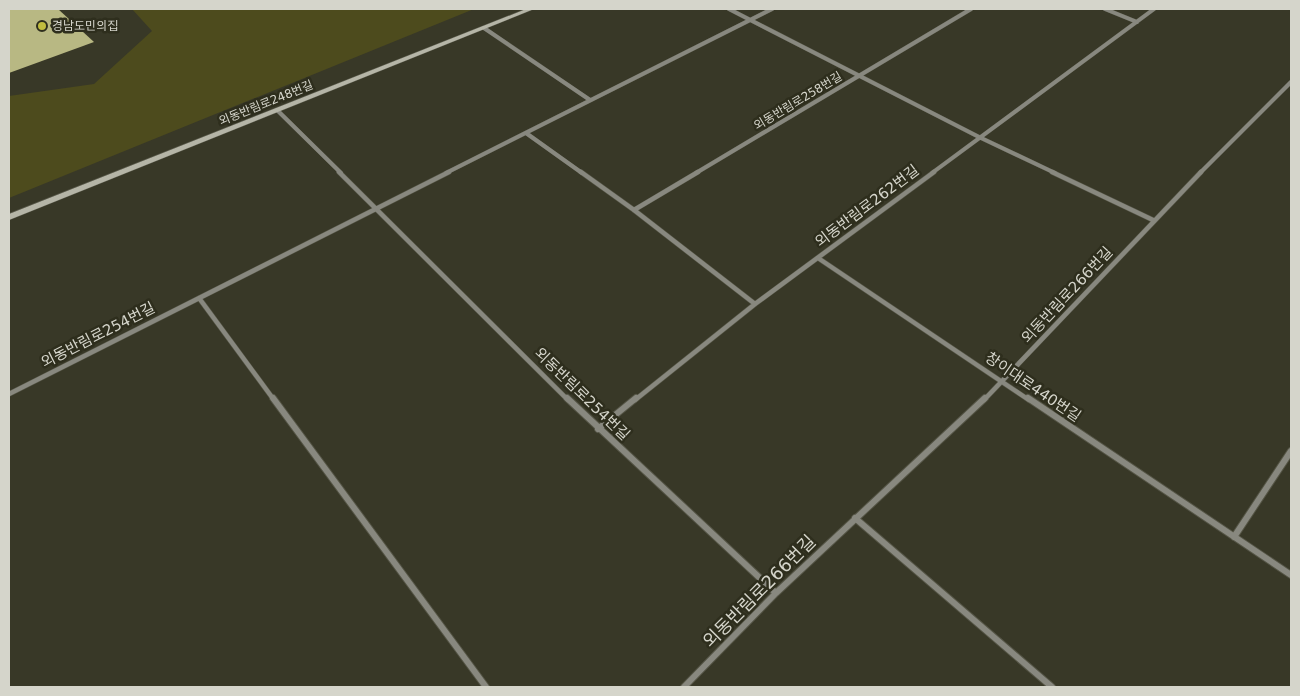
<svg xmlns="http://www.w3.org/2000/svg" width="1300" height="696" font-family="'DejaVu Sans','Noto Sans KR',sans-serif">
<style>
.green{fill:#4d4b1d}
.building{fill:#b8b883}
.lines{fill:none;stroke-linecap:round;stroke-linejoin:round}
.street-far2-casing{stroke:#545445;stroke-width:4.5}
.street-far1-casing{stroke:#545445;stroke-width:5.5}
.street-casing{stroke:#545445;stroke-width:8}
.secondary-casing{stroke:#545445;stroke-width:1}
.street-far2{stroke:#88887f;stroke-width:4}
.street-far1{stroke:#88887f;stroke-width:4.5}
.street{stroke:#88887f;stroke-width:6}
.secondary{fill:#b5b5a7;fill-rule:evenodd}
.poi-dot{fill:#c1bd3f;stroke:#2e2e1d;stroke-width:2}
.labels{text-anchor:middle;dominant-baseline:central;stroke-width:5;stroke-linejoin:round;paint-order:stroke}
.far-poi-label{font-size:12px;fill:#d5d5cb;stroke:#2e2e1d;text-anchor:start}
.far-street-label{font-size:12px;fill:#d5d5cb;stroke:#2e2e1d}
.street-label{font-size:15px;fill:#d5d5cb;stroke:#2e2e1d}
.near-street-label{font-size:18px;fill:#d5d5cb;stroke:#2e2e1d}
</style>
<rect width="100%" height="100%" fill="#383827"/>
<!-- green -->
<path class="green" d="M132 9H474L9 198V96L94 84 152 31Z"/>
<!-- building -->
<path class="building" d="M9 9H58L94 42 9 73Z"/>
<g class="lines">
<defs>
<path id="street-far2" d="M729 9 979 137 1055 173
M1105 9 1137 22
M484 28 590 100
M277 110 341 173
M526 133 582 173
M446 173 772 9
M696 173 971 9
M932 173 1154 9
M1200 173 1291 82"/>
<path id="street-far1" d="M339 172 568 400
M581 172 634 210 755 304
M1052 172 1153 220
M634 210 698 172
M818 258 1029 400
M199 298 274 400
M9 394 449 172
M635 400 755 304 934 172
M984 400 1201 172"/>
<path id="street" d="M273 398 486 687
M567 398 776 593
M1028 398 1291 575
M598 429 636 398
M855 518 1052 687
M1234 537 1291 451
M684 687 776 593 985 398"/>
<path id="secondary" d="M526 9H534L9 220V214Z"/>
</defs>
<!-- street-far2 casing -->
<use href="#street-far2" class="street-far2-casing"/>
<!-- street-far1 casing -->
<use href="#street-far1" class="street-far1-casing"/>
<!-- street casing -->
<use href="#street" class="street-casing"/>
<!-- secondary casing -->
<use href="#secondary" class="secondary-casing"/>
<!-- street-far2 -->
<use href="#street-far2" class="street-far2"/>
<!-- street-far1 -->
<use href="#street-far1" class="street-far1"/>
<!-- street -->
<use href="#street" class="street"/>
<!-- secondary -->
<use href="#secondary" class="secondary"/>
</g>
<!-- markers -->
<circle class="poi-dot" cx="42" cy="26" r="5"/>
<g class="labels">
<!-- far-poi labels -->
<g class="far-poi-label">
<text x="52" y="26">경남도민의집</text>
</g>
<!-- far-street labels -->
<g class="far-street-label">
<text transform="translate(798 101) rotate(-31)">외동반림로258번길</text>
<text transform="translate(266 103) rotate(-22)">외동반림로248번길</text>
</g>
<!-- street labels -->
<g class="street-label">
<text transform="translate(867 206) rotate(-37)">외동반림로262번길</text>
<text transform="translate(1067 295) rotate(-47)">외동반림로266번길</text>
<text transform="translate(98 335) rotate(-27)">외동반림로254번길</text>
<text transform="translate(1033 387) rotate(34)">창이대로440번길</text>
<text transform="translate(582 394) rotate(44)">외동반림로254번길</text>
</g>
<!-- near-street labels -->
<g class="near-street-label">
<text transform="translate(759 591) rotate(-45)">외동반림로266번길</text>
</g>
</g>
<!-- border -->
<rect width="1300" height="696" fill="none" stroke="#d5d5cb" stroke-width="20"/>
</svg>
